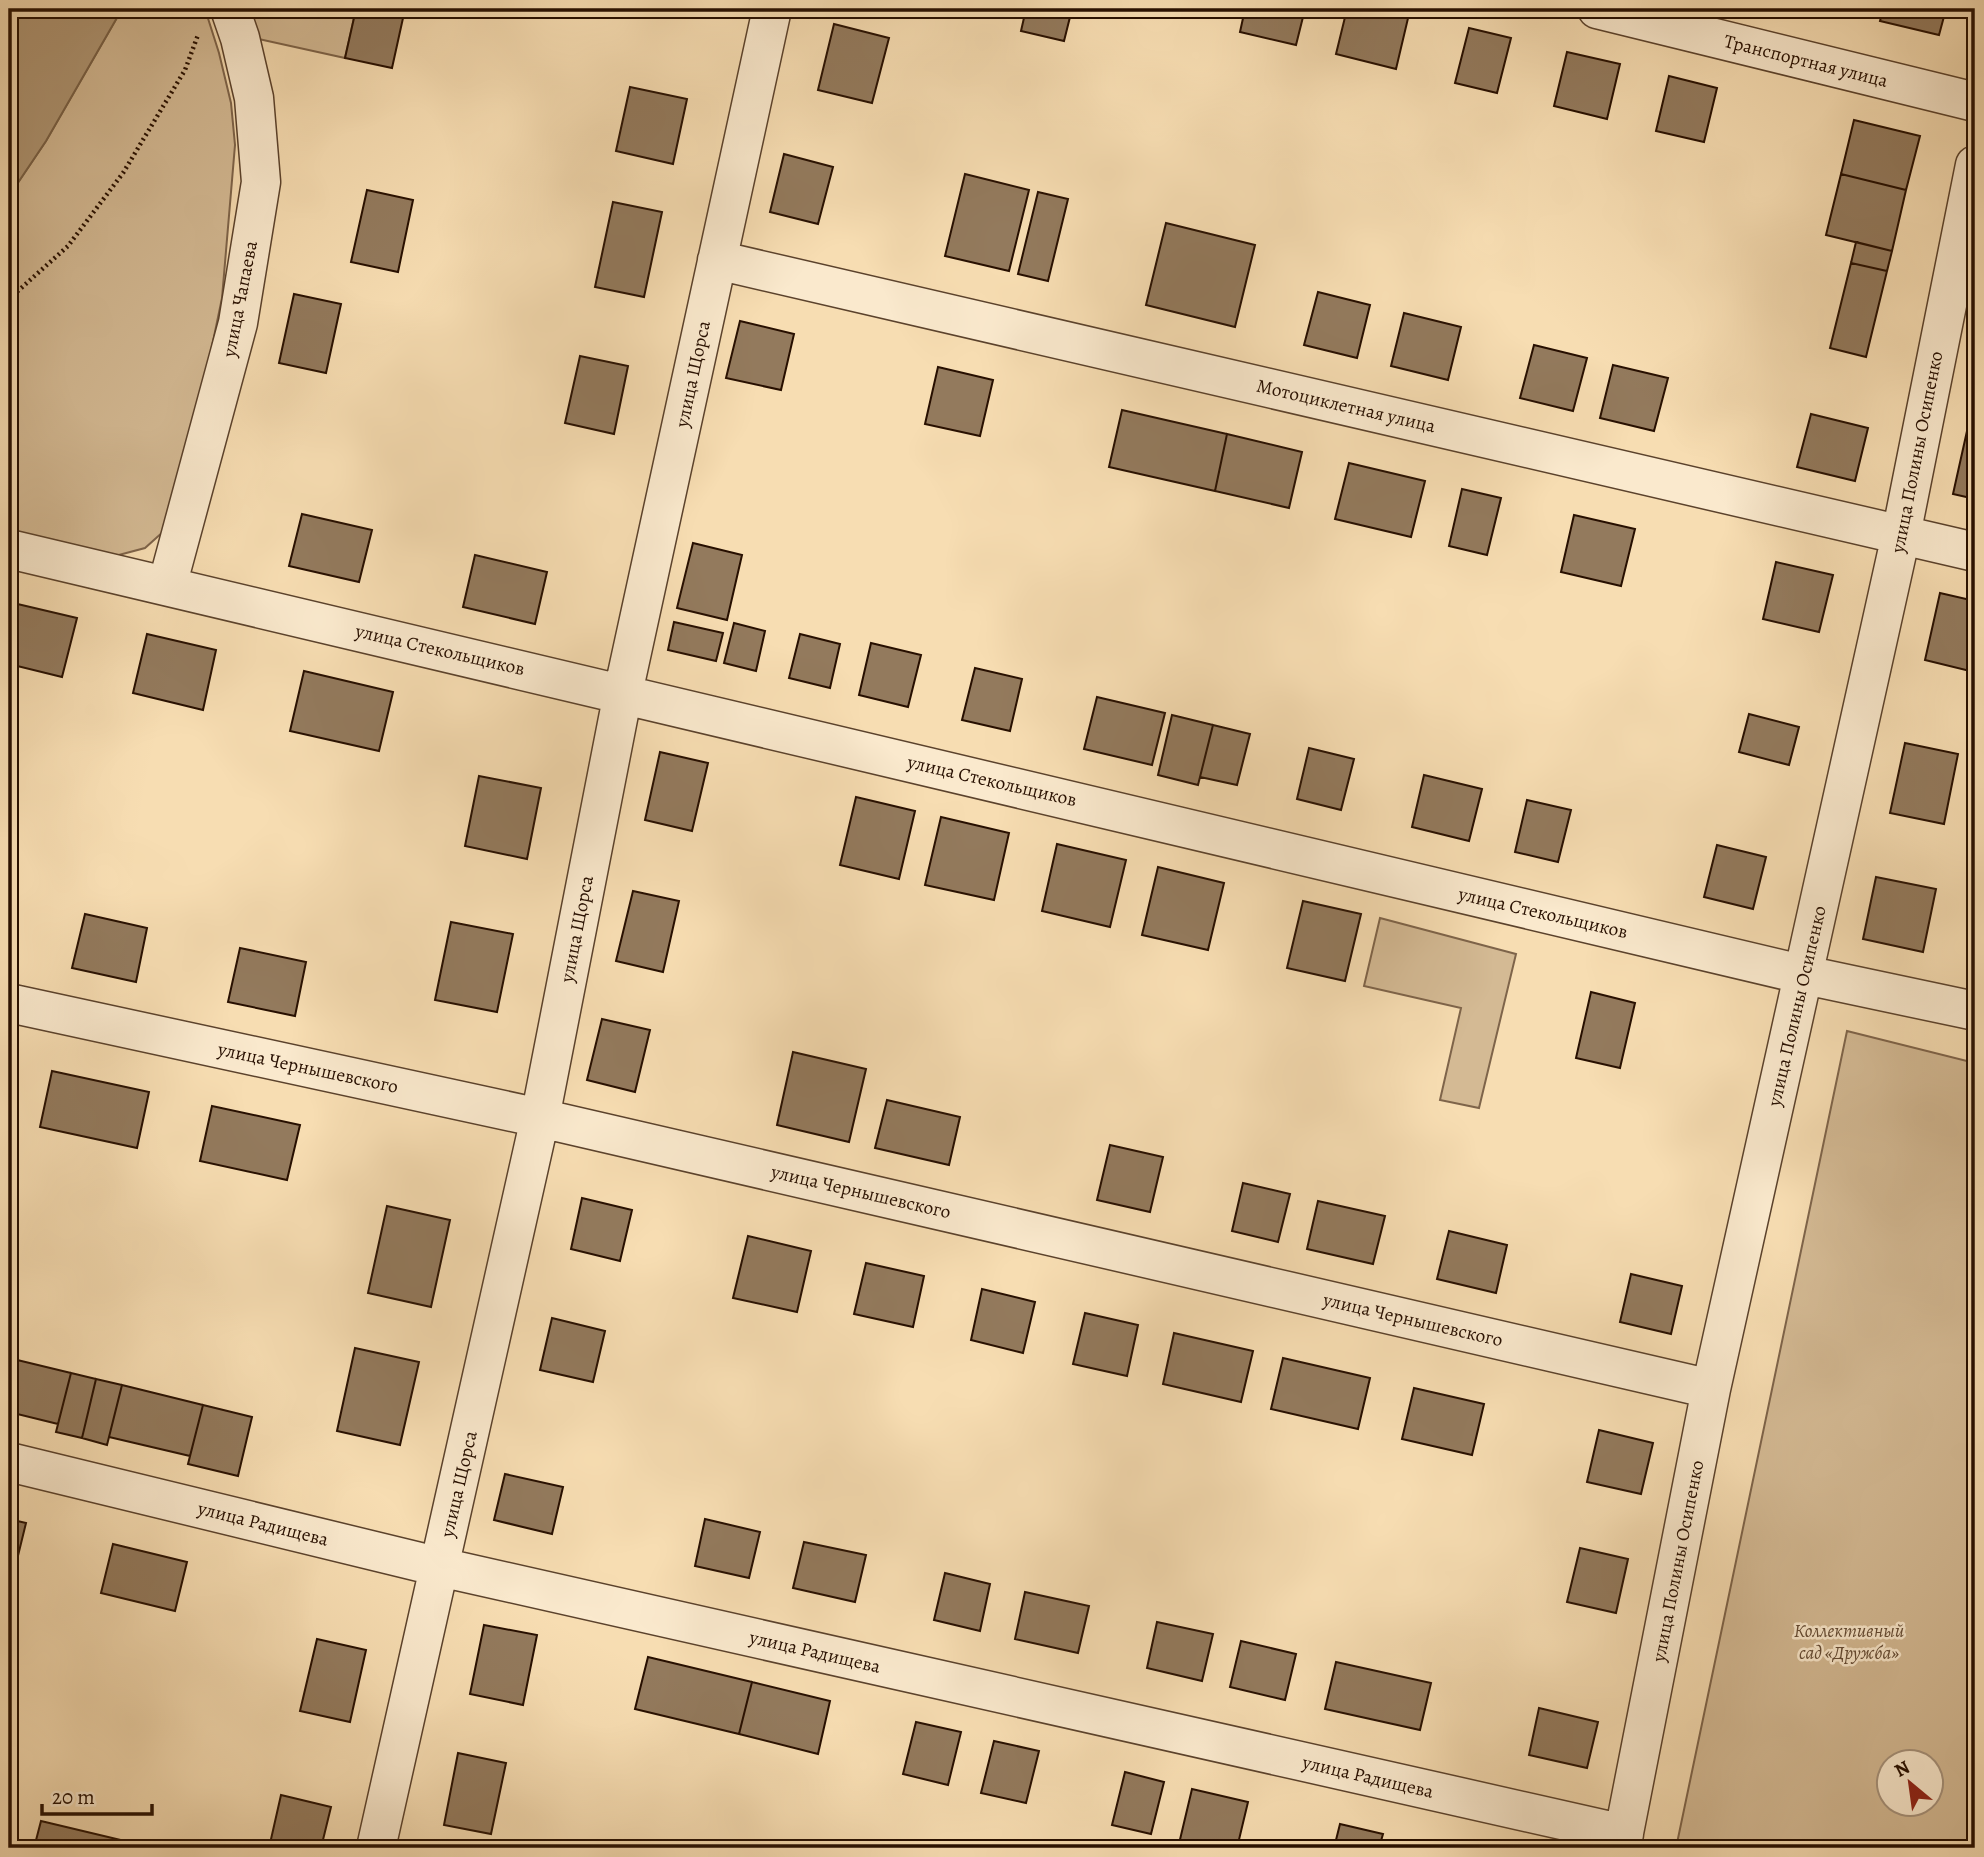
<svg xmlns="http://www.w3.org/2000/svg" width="1984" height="1857" font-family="Alegreya,serif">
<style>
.green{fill:#d4ba94;stroke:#7e644a;stroke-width:2;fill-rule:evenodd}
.water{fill:#b09775;stroke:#796146;stroke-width:2}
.building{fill:#937a5d;stroke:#270f00;stroke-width:2}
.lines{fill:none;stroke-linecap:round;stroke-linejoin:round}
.minor-casing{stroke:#5b422c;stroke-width:41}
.path{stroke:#270f00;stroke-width:4.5;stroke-dasharray:2 3.5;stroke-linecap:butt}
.minor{stroke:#fae9cd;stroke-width:38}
.labels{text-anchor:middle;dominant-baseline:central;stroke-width:5;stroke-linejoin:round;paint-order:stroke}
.street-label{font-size:19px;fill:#270f00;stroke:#fae9cd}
.park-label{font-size:19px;font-style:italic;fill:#644b34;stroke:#fae9cd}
</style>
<rect width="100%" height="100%" fill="#f7ddb2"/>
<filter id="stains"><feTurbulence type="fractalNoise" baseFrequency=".00286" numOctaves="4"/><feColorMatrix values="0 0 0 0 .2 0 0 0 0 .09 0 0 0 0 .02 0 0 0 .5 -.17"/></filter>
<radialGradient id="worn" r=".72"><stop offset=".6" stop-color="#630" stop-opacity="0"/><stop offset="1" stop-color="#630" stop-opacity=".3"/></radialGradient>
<!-- green -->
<path class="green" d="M122 9H205L219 53 231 103 235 145 222 298 205 380 164 531 145 548 100 560 9 538V196L46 141Z
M244 9H356L345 58 254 38Z
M1380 918 1516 954 1479 1108 1440 1100 1461 1008 1364 986Z
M1847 1031 1975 1063V1848H1676ZM1890 1762H1932V1804H1890Z"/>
<!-- water -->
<path class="water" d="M9 9H122L46 141 9 196Z"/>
<!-- building -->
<path class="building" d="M356 9H405L392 68 345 58Z
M1026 9H1072L1064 41 1021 31Z
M1144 9H1180L1178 17Z
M1245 9H1305L1296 45 1240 32Z
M1347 9H1388L1409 14 1396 69 1336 54Z
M1883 9H1946L1939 35 1880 21Z
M834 24 889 38 872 103 818 90Z
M1469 28 1511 38 1497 93 1455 83Z
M1567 52 1620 64 1607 119 1554 106Z
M1669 76 1717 88 1704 142 1656 131Z
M630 87 687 99 673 164 616 151Z
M1854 120 1920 136 1906 190 1841 174Z
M784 154 833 167 818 224 770 212Z
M965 174 1029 190 1009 271 945 256Z
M1841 174 1906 190 1892 251 1826 235Z
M367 190 413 200 398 272 351 262Z
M1038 192 1068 199 1048 281 1018 274Z
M613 202 662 212 644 297 595 287Z
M1166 223 1255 245 1235 327 1146 305Z
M1856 242 1892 251 1887 271 1851 263Z
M1851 263 1887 271 1866 357 1830 348Z
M1318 292 1370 305 1357 358 1304 345Z
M294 294 341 304 326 373 279 363Z
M1404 313 1461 327 1448 380 1391 366Z
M740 321 794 334 781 390 726 378Z
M1534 345 1587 358 1573 411 1520 398Z
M580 356 628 366 614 434 565 423Z
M1613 365 1668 378 1654 431 1600 418Z
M938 367 993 380 980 436 925 424Z
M1122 410 1227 434 1215 491 1109 467Z
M1811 414 1868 428 1855 481 1797 467Z
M1967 431 1975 433V499L1953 494Z
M1227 434 1302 452 1289 508 1215 491Z
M1349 463 1425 481 1411 537 1335 519Z
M1462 489 1501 498 1487 555 1449 546Z
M302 514 372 530 359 582 289 566Z
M1574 515 1635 529 1621 586 1561 572Z
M693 543 742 555 727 620 677 608Z
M475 555 547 572 535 624 463 607Z
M1776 562 1833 575 1819 632 1763 619Z
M1940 593 1975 601 1974 672 1925 660Z
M9 602 77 618 62 677 9 664Z
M674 622 723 633 716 661 668 650Z
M734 623 765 631 756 671 724 663Z
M147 634 216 650 203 710 133 693Z
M800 634 840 644 830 688 789 678Z
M871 643 921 655 908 707 859 695Z
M975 668 1022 679 1010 731 962 720Z
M304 671 393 692 379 751 290 731Z
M1097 697 1165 713 1152 765 1084 749Z
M1749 714 1799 727 1789 765 1739 752Z
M1172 715 1213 725 1198 785 1158 775Z
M1213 725 1250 734 1237 785 1200 777Z
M1905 743 1958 754 1944 824 1890 813Z
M1309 748 1354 759 1341 810 1297 799Z
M660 752 708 763 692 831 645 820Z
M1424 775 1482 789 1469 841 1412 827Z
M479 776 541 788 527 859 465 846Z
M856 797 915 811 899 879 840 865Z
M1527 800 1571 810 1558 862 1515 852Z
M941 817 1009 833 994 900 925 885Z
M1057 844 1126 860 1110 927 1042 911Z
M1717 845 1766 857 1753 909 1704 897Z
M1158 867 1224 883 1208 950 1142 935Z
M1876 877 1936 889 1923 952 1863 939Z
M633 891 679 901 663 972 616 961Z
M9 898 14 899 9 922Z
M1303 901 1361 914 1345 981 1287 968Z
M85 914 147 928 136 982 72 968Z
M451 922 513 934 497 1012 435 1000Z
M240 948 306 962 295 1016 228 1002Z
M1591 992 1635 1003 1620 1068 1576 1058Z
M602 1019 650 1030 635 1092 587 1080Z
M793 1052 866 1069 849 1142 777 1125Z
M52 1071 149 1092 137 1148 40 1127Z
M887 1100 960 1117 949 1165 875 1148Z
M212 1106 300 1125 287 1180 200 1161Z
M1110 1145 1163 1157 1150 1212 1097 1200Z
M1243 1183 1290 1194 1278 1242 1232 1231Z
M582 1198 632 1210 620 1261 571 1249Z
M1318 1201 1385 1216 1373 1264 1307 1249Z
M387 1206 450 1220 431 1307 368 1293Z
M1449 1231 1507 1245 1496 1293 1437 1279Z
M748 1236 811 1251 797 1312 733 1298Z
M866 1263 924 1276 913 1327 854 1314Z
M1631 1274 1682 1286 1671 1334 1620 1322Z
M982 1289 1035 1302 1023 1353 971 1340Z
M1085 1313 1138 1325 1127 1376 1073 1364Z
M552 1318 605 1331 593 1382 540 1370Z
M1174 1333 1253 1351 1241 1402 1163 1384Z
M355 1348 419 1362 400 1445 337 1431Z
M9 1358 71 1373 58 1424 9 1412Z
M1283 1358 1370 1378 1358 1429 1271 1409Z
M71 1373 96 1379 82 1438 56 1432Z
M96 1379 122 1385 107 1445 82 1438Z
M122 1385 203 1405 190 1456 109 1437Z
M1414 1388 1484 1404 1472 1455 1402 1439Z
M203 1405 252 1417 238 1476 188 1464Z
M1599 1430 1653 1443 1641 1494 1587 1482Z
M505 1474 563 1487 552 1534 494 1520Z
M9 1519 26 1523 14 1572 9 1571Z
M705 1519 760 1532 749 1578 695 1566Z
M804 1542 866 1555 855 1602 793 1588Z
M113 1544 187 1562 175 1611 101 1593Z
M1580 1548 1628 1559 1616 1613 1567 1602Z
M945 1573 990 1584 980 1631 934 1620Z
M1025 1592 1089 1606 1078 1653 1015 1639Z
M1157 1622 1213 1634 1202 1681 1147 1668Z
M484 1625 537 1635 523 1705 470 1694Z
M317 1639 366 1650 350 1722 300 1711Z
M1241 1641 1296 1654 1285 1700 1230 1687Z
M648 1657 752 1682 739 1734 635 1709Z
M1336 1662 1431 1683 1420 1730 1325 1709Z
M752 1682 830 1701 818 1754 739 1734Z
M1539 1708 1598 1722 1587 1768 1529 1755Z
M916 1722 961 1732 948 1785 903 1774Z
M994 1741 1039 1751 1026 1803 981 1793Z
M458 1753 506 1763 491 1834 444 1825Z
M1125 1772 1164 1782 1151 1834 1112 1825Z
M1192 1789 1248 1802 1237 1848H1178Z
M281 1795 331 1807 321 1848H269Z
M41 1821 125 1841 124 1848H34Z
M1340 1824 1383 1834 1379 1848H1334Z"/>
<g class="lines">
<defs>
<path id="minor" d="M1597 9 1975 102
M717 260 1975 552
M9 549 1805 975 1975 1011
M167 586 238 323 261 182 254 98 240 38 230 9
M9 1003 540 1118 1711 1389
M9 1462 440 1567 1624 1834
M376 1848 540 1118 623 693 772 9
M1621 1848 1711 1389 1901 535 1975 165"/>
</defs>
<!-- minor casing -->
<use href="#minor" class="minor-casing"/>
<!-- path -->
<path class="path" d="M9 299 68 246 123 173 185 70 198 35"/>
<!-- minor -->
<use href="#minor" class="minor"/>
</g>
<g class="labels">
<!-- street labels -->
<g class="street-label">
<text transform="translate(1806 61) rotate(14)">Транспортная улица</text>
<text transform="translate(240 299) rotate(-79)">улица Чапаева</text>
<text transform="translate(693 374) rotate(-78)">улица Щорса</text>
<text transform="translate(1346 406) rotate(13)">Мотоциклетная улица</text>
<text transform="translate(1917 452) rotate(-79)">улица Полины Осипенко</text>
<text transform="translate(440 650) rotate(13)">улица Стекольщиков</text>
<text transform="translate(992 781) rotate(13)">улица Стекольщиков</text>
<text transform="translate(1543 913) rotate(13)">улица Стекольщиков</text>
<text transform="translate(577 929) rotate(-79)">улица Щорса</text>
<text transform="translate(1797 1006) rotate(-77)">улица Полины Осипенко</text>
<text transform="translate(308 1068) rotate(12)">улица Чернышевского</text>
<text transform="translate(861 1192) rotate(13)">улица Чернышевского</text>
<text transform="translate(1413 1320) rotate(13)">улица Чернышевского</text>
<text transform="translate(459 1484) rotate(-77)">улица Щорса</text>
<text transform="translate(263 1524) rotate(14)">улица Радищева</text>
<text transform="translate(1678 1561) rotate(-79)">улица Полины Осипенко</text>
<text transform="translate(815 1652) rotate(13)">улица Радищева</text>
<text transform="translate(1368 1777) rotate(13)">улица Радищева</text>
</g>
<!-- park labels -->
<g class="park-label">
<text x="1849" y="1631">Коллективный<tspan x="1849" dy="22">сад «Дружба»</tspan></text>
</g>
</g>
<!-- margin -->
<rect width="1984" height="1857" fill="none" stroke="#f7ddb2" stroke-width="35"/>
<rect x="10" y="10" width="1963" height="1836" fill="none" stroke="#270f00" stroke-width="3.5"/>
<rect x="18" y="18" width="1949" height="1822" fill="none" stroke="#270f00" stroke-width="2"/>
<!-- north arrow -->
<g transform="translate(1910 1783) rotate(331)"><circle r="33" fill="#fae9cd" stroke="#a6927b" stroke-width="2"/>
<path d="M0-5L12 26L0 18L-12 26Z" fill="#8f2418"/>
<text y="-10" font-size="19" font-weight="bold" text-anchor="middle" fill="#270f00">N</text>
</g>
<!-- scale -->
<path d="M42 1804v10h110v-10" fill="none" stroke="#270f00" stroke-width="3.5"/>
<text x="52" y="1804" font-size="21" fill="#270f00" stroke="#fae9cd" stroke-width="5" paint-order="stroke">20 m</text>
<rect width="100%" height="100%" filter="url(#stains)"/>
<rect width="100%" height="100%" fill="url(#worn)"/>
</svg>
